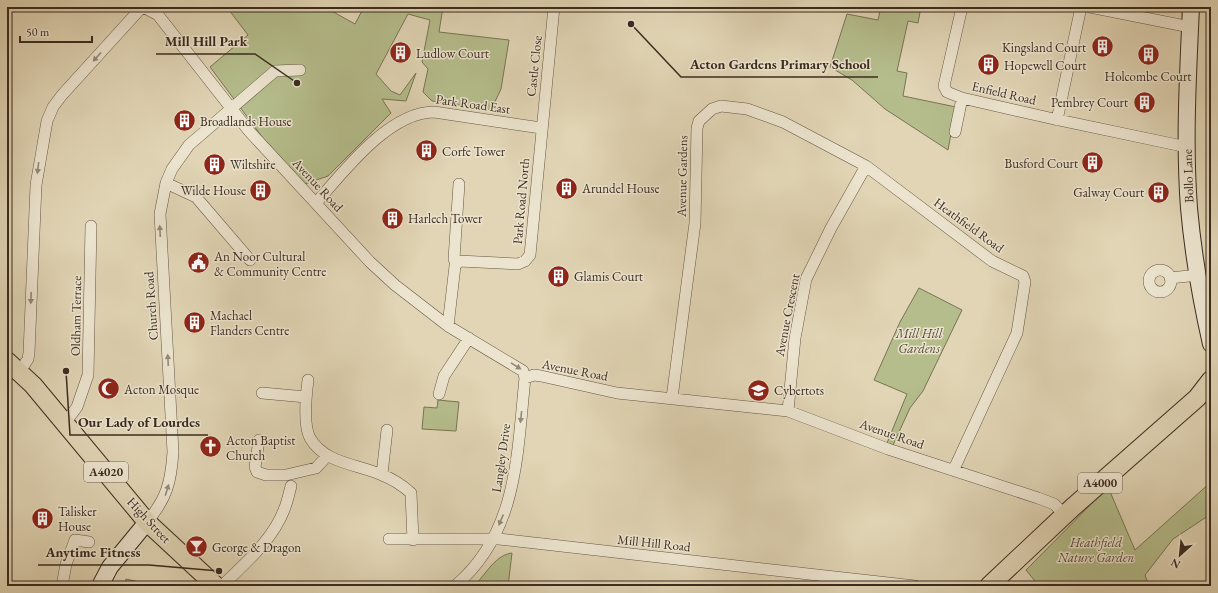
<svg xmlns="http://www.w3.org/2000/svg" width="1218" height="593" font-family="'EB Garamond',serif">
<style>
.green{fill:#b5bd8c;stroke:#787456}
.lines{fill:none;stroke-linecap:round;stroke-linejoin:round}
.street-casing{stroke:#645644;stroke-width:12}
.secondary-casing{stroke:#3b2b1f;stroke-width:18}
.primary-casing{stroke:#3b2b1f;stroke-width:20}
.street{stroke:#ece4cf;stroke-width:11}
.secondary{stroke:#ece4cf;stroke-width:16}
.primary{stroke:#e1d5b5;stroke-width:18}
.oneway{fill:#948877}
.labels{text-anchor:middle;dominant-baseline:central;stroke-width:3;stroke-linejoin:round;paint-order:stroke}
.shield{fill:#ece4cf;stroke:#706254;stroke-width:1}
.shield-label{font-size:12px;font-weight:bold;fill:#3b2b1f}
.poi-label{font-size:13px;fill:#3b2b1f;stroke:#ece4cf;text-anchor:start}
.street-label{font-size:13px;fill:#3b2b1f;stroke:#ece4cf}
.park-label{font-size:13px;font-style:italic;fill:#534835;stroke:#ece4cf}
.leader{fill:none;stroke:#3b2b1f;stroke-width:1.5}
.callout-dot{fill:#3b2b1f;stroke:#ece4cf;stroke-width:1.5}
.callout-label{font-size:14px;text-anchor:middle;font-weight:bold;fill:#3b2b1f;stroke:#ece4cf;stroke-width:3;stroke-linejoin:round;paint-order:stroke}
</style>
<rect width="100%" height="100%" fill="#e1d5b5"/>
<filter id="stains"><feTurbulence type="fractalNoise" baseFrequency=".005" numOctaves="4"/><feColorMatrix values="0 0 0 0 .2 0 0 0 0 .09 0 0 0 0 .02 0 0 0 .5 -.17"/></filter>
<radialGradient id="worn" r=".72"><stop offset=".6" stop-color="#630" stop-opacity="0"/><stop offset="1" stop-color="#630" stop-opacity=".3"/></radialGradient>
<!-- green -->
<path class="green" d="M320 7H329L328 9 355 24 364 7H443L439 32 509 40 501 89 491 110 432 101 423 92 428 69 422 62 430 20 408 14 376 74 391 91 400 95 416 73 406 101 382 99 391 113 328 176 305 184 263 138 210 67 248 35 229 10 318 11Z
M881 7H921L918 23 908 21 897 71 907 73 903 96 956 107 948 150 885 109 852 80 830 67 847 14 878 20Z
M919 288 962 310 923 391 910 408 893 445 887 443 907 394 874 380 900 322Z
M438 400 459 402 456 431 422 429 424 407 437 408Z
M1211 482V514L1173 539 1145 575 1149 586H1039L1026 570 1108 487 1135 550Z
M512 553 508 586 476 584C487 572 496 555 512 553Z
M126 579 153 585 124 586Z"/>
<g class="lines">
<defs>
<path id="street" d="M143 7 158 15 249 131 370 262 395 285 448 326 523 371 525 378C517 454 518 533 455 586
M962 7 944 86 947 92 962 98 1054 119 1187 147
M1090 7 1190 27
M1057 120 1081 7
M955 132 962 98
M166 183 196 197 250 260
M316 203C344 171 389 112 434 112L541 128
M456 264 454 259 459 184
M1149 281a11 11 0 1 1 22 0a11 11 0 1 1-22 0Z
M1170 278 1198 275
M448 326 455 266 459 261 518 264 525 261 530 255 554 7
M20 371 28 359 29 353 36 185 47 121 53 107 62 95 142 7
M525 378 534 375 541 376 617 393 788 411 888 449 1038 498 1054 504 1065 515
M308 380C306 396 303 425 310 438 325 464 358 464 382 475 393 479 402 485 411 493L413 540
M262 393 306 397
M439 394 444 376 469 338
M672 398 695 223 697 128 699 121 712 109 721 106 747 109 783 122 866 166 992 261 1023 276 1025 282 1017 333 954 469
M788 411 795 338 806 279 831 228 866 166
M65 423 77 407 88 375 91 226
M259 440 255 467 257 472 266 475H286L316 468 327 456
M382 474 387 430
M147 522C167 498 171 482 173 452L160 214 166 183 172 169 189 145 275 71 300 70
M389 539H499L915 586
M62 586 66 564 75 540 89 542
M222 586C245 563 272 541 284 510 287 503 289 494 291 486"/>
<path id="secondary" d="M1191 7C1188 74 1184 141 1189 208 1193 253 1201 300 1211 344
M100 586 110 567 147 522"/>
<path id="primary" d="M7 361 33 385 147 522 216 586
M989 586 1073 507 1197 398 1211 380"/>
</defs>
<!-- street casing -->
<use href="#street" class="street-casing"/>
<!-- secondary casing -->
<use href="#secondary" class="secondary-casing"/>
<!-- primary casing -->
<use href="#primary" class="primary-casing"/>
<!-- street -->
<use href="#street" class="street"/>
<!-- secondary -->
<use href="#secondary" class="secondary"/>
<!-- primary -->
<use href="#primary" class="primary"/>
</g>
<!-- one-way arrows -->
<defs><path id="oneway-solid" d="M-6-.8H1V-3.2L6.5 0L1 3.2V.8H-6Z"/></defs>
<g class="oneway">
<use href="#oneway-solid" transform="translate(97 57) rotate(132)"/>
<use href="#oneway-solid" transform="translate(38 168) rotate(97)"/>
<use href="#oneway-solid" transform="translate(160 231) rotate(-93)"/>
<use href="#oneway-solid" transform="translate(31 298) rotate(92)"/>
<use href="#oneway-solid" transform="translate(168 360) rotate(-93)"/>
<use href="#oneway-solid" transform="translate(516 366) rotate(32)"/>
<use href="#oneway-solid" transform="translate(521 417) rotate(96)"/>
<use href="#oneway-solid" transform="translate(167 490) rotate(-73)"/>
<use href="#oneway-solid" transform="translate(501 520) rotate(113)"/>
</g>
<!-- icons -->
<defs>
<symbol id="building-disc" viewBox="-11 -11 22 22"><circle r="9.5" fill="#8f2418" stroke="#ece4cf"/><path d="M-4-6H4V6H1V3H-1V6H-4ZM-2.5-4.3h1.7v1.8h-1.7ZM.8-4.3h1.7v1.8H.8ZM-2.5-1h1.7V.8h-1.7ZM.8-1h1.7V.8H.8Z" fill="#fff"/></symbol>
<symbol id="civic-disc" viewBox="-11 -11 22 22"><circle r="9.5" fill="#8f2418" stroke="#ece4cf"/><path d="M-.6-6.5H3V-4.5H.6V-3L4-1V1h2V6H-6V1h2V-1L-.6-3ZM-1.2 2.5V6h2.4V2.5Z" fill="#fff"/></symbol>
<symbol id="mosque-disc" viewBox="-11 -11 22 22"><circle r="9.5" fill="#8f2418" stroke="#ece4cf"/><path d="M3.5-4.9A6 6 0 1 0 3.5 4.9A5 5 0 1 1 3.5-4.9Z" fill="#fff"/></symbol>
<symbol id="school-disc" viewBox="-11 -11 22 22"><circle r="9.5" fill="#8f2418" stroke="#ece4cf"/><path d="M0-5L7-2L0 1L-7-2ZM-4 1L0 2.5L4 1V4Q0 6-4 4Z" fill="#fff"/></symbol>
<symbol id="church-disc" viewBox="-11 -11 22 22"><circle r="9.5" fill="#8f2418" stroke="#ece4cf"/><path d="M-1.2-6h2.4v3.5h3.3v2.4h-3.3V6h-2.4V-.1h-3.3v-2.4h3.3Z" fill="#fff"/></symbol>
<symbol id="bar-disc" viewBox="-11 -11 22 22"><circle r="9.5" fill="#8f2418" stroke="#ece4cf"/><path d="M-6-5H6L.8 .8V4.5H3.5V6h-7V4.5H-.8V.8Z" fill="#fff"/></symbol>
</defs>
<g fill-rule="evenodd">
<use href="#building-disc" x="1090" y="34" width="25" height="25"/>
<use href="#building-disc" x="388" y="40" width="25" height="25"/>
<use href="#building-disc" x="1136" y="42" width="25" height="25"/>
<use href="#building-disc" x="976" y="52" width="25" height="25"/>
<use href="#building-disc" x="1132" y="90" width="25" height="25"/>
<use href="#building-disc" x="172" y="108" width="25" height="25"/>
<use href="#building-disc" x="414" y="138" width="25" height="25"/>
<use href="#building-disc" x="1080" y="150" width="25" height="25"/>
<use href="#building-disc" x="202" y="152" width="25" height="25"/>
<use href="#building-disc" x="554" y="176" width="25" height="25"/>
<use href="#building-disc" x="248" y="178" width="25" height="25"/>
<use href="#building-disc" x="1146" y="180" width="25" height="25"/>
<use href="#building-disc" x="380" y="206" width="25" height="25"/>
<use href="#civic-disc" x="186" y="250" width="25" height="25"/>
<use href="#building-disc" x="546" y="264" width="25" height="25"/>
<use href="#building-disc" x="182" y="310" width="25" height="25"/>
<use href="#mosque-disc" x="96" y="376" width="25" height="25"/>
<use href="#school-disc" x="746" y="378" width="25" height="25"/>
<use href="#church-disc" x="198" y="434" width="25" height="25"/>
<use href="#building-disc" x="30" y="506" width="25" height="25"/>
<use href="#bar-disc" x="184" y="534" width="25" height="25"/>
</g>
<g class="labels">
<!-- shield labels -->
<g class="shield">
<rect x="84" y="462" width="44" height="20" rx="3"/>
<rect x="1078" y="473" width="44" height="20" rx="3"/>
</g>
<g class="shield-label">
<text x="106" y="472">A4020</text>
<text x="1100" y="483">A4000</text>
</g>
<!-- poi labels -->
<g class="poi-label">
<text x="1086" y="47" text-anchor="end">Kingsland Court</text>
<text x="416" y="53">Ludlow Court</text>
<text x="1004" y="65">Hopewell Court</text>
<text x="1148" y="76" text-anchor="middle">Holcombe Court</text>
<text x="1128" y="102" text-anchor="end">Pembrey Court</text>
<text x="200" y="121">Broadlands House</text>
<text x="442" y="151">Corfe Tower</text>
<text x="1078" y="163" text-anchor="end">Busford Court</text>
<text x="230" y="164">Wiltshire</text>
<text x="582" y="188">Arundel House</text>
<text x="246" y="190" text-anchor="end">Wilde House</text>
<text x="1144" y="192" text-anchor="end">Galway Court</text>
<text x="408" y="218">Harlech Tower</text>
<text x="214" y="256">An Noor Cultural<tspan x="214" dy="15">&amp; Community Centre</tspan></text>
<text x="574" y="276">Glamis Court</text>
<text x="210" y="315">Machael<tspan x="210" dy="15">Flanders Centre</tspan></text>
<text x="124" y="389">Acton Mosque</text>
<text x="774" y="390">Cybertots</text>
<text x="226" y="440">Acton Baptist<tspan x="226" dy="15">Church</tspan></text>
<text x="58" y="511">Talisker<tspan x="58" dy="15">House</tspan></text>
<text x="212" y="547">George &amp; Dragon</text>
</g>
<!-- street labels -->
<g class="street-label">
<text transform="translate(534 66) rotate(-84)">Castle Close</text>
<text transform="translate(1004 93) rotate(13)">Enfield Road</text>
<text transform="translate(473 104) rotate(8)">Park Road East</text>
<text transform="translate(682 176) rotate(-89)">Avenue Gardens</text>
<text transform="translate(1188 176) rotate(-92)">Bollo Lane</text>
<text transform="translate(318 185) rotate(47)">Avenue Road</text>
<text transform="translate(521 201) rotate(-85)">Park Road North</text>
<text transform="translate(969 225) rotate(36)">Heathfield Road</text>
<text transform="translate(151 306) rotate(-94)">Church Road</text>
<text transform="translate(787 315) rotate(-79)">Avenue Crescent</text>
<text transform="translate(76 316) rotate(-89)">Oldham Terrace</text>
<text transform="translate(575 370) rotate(11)">Avenue Road</text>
<text transform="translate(892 434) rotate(19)">Avenue Road</text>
<text transform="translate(501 458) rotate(-82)">Langley Drive</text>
<text transform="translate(149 520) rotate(47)">High Street</text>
<text transform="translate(654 543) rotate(6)">Mill Hill Road</text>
</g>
<!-- park labels -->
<g class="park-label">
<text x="919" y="333">Mill Hill<tspan x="919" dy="15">Gardens</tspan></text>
<text x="1096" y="542">Heathfield<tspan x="1096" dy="15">Nature Garden</tspan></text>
</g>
</g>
<!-- callouts -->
<path class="leader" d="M297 83L255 54H156M631 24L681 77H878M66 371L70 435H208M219 571L149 565H38"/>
<g class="callout-dot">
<circle cx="297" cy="83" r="4"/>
<circle cx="631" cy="24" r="4"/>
<circle cx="66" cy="371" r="4"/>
<circle cx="219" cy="571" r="4"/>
</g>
<g class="callout-label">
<text x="206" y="46">Mill Hill Park</text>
<text x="780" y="69">Acton Gardens Primary School</text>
<text x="139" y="427">Our Lady of Lourdes</text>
<text x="93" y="557">Anytime Fitness</text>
</g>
<!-- margin -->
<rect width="1218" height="593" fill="none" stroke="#e1d5b5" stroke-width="24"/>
<rect x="8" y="8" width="1202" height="577" fill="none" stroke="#3b2b1f" stroke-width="2"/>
<rect x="12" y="12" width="1194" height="569" fill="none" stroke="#3b2b1f"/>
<!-- north arrow -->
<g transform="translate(1180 555) rotate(207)" stroke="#ece4cf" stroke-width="3" paint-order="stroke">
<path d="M0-3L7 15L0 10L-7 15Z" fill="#3b2b1f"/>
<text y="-6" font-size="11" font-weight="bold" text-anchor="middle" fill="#3b2b1f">N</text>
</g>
<!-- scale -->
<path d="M20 36v6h72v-6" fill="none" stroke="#3b2b1f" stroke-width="2"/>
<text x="26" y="36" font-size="12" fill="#3b2b1f" stroke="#ece4cf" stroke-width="3" paint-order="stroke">50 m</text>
<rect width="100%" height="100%" filter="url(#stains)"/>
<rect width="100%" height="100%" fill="url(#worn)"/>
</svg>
